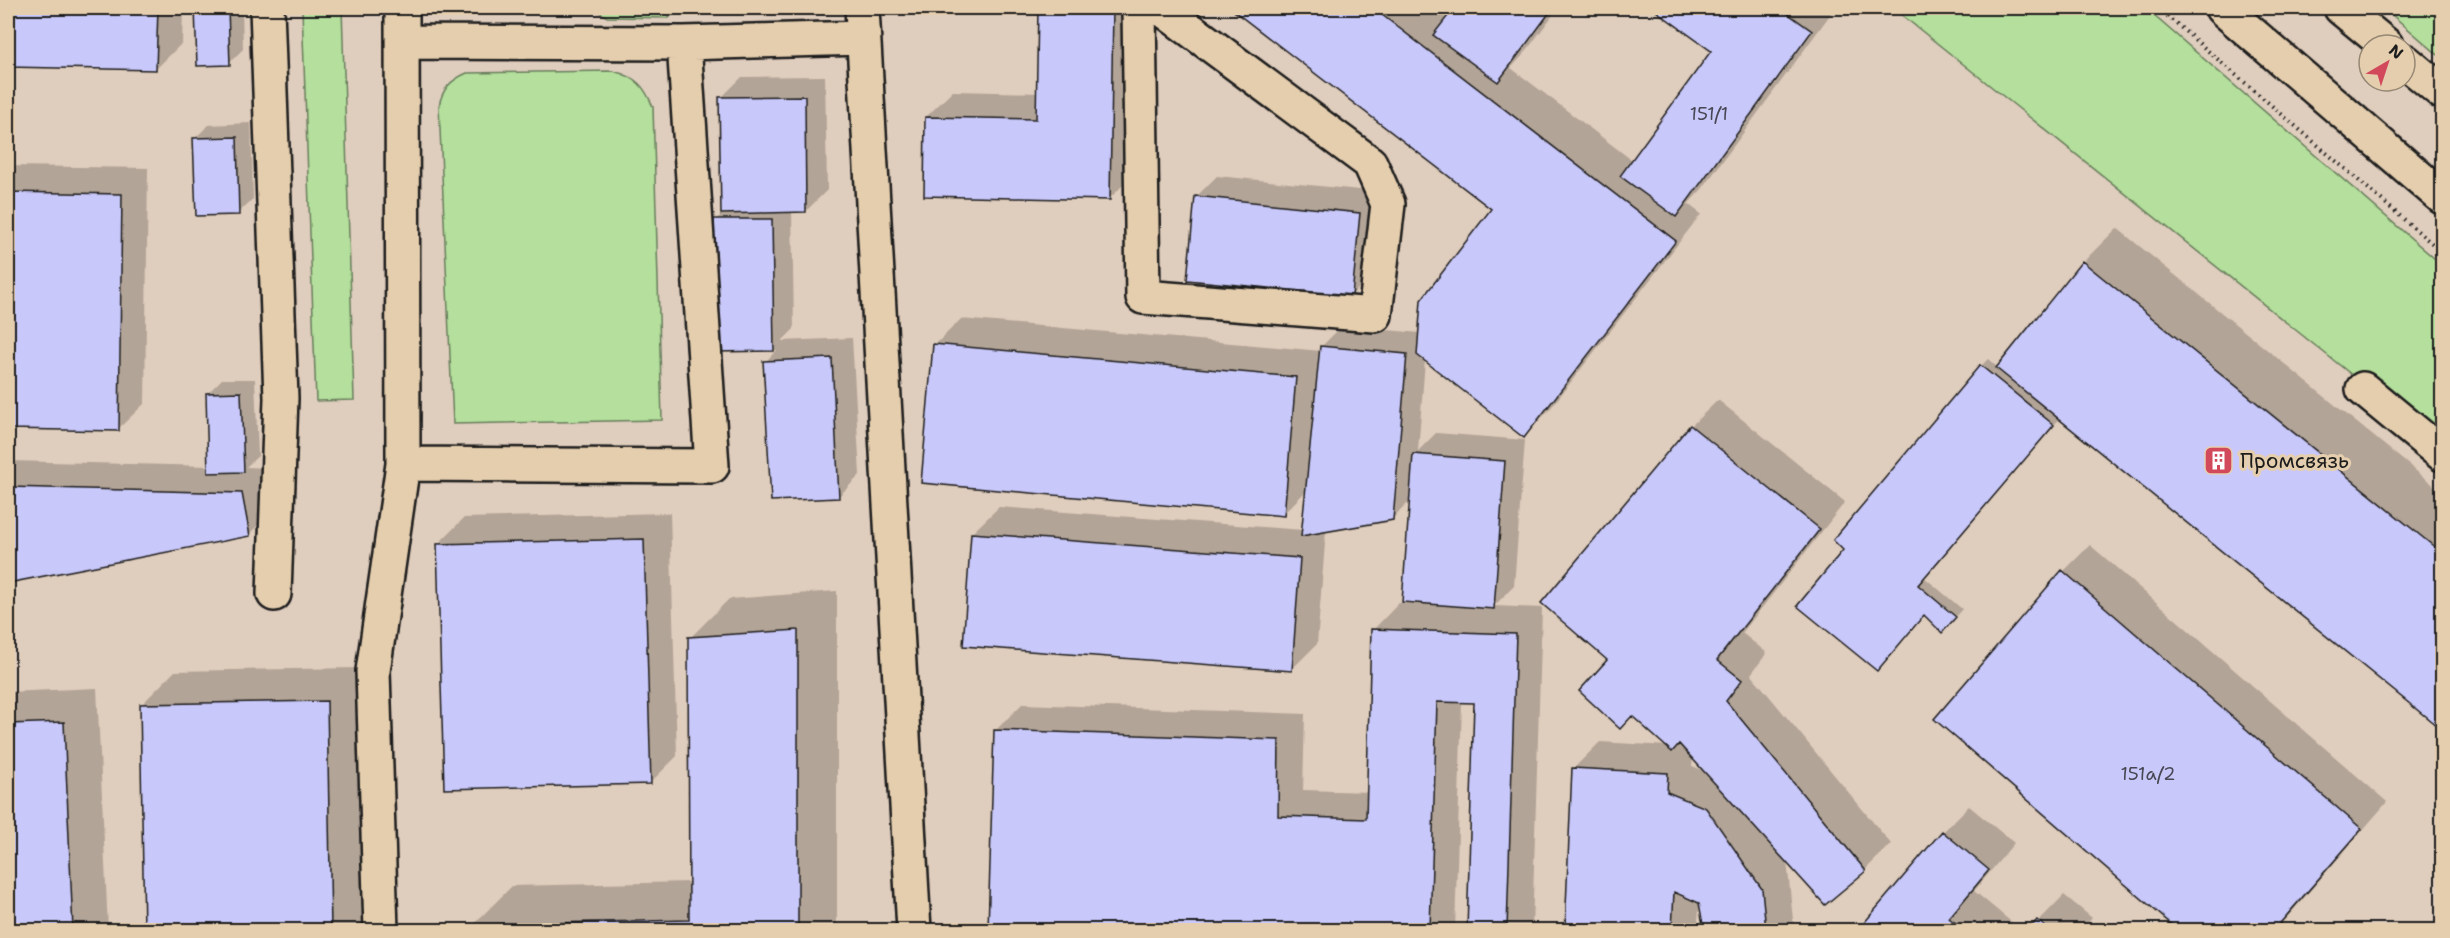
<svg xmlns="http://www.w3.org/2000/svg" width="2450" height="938" font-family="'Shantell Sans',sans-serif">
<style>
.green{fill:#b4df9c;stroke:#687e5c;stroke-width:1.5}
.shadow{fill:#0003;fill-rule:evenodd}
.building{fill:#c9c8fa;stroke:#1c1c1c;stroke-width:1.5}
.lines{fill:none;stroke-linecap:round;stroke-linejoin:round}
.minor-casing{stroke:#1c1c1c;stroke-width:38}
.major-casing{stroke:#1c1c1c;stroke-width:38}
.path{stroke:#1c1c1c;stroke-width:4;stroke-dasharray:1.5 4.5;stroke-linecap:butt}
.minor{stroke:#e5ceae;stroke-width:33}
.major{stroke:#e5ceae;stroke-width:33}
.labels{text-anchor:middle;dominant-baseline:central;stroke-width:6;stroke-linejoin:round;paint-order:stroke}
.number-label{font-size:18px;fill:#474754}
.poi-label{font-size:21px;fill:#1c1c1c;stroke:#e5ceae;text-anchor:start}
</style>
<rect width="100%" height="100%" fill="#dfcdbd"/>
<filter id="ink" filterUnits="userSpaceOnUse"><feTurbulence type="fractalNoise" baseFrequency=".0167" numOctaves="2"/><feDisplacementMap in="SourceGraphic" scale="12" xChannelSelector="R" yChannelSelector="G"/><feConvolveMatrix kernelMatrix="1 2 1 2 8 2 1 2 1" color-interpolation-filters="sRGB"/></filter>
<g filter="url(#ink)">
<!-- green -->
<path class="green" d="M302 8H342L354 400 316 401Z
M594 8H677L669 18 607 17Z
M1893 8H2145L2442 265V447Z
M2384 8H2442V58Z
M613 71C636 77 644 85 653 107L662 420 453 424 439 106C442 89 451 80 467 73Z"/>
<!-- shadow -->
<path class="shadow" d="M8 8H183L182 43 156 69 8 65Z
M197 8H242L243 49 229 63 199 64Z
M1039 8H1138L1136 172 1109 199 926 117 953 91 1038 93Z
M1232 8H1433L1447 19 1456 8H1558L1524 54 1511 68 1633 161 1714 51 1654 8H1835L1702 189 1688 204 1701 214 1550 409 1524 436 1425 360 1418 451 1436 433 1525 440 1514 586 1494 606 1542 608 1532 930H1469L1475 702H1462L1455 930H989L995 731 1022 704 1305 714 1303 790 1368 792 1373 630 1399 603 1415 604 1411 500 1393 518 1326 530 1317 644 1291 670 972 533 999 507 1303 530 1307 490 1283 514 935 345 961 319 1321 351V347L1342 326 1420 333 1493 209Z
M825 76 827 190 806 211H792L794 329 782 341 852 338 860 475 839 496 765 362 777 350H718L716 220 723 213 721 98 742 77Z
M251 123 253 199 238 213 194 139 209 125Z
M8 166 148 168 145 403 118 429 8 427Z
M1217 176 1380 192 1373 274 1352 295 1196 197Z
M2117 228 2442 492V728L2060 418 1924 577 1962 609 1949 624 1924 614 1877 669 1845 550 1981 366 1988 359 1998 368 2083 262Z
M222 379H255L258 456 246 467 268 468 275 508 249 534 8 581V461L210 466 207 394Z
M1718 400 1845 502 1742 633 1767 653 1751 674 1891 844 1865 870 1787 861 1794 930H1705L1700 900 1697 930H1567L1574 768 1600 742 1667 746 1609 660 1691 426ZM1693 757 1705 771 1692 766Z
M670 513 677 756 650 783 438 544 464 518Z
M2090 545 2387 802 2276 930H2180L1936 719 2064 571Z
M837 591V930H472V926L512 886 690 882V638L729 599Z
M360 668 365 930H145L141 705 175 671Z
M97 688 108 930H8V692Z
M1969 806 2014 843 1974 891 2021 930H1860L1943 832Z
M2064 895 2092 918 2082 930H2030Z"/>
<!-- building -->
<path class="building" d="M8 8H158L156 70 8 67Z
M195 8H228L230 65 197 66Z
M1038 8H1113L1110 200 924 196 925 117 1036 119Z
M1230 8H1373L1676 241 1524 438 1417 355 1421 300 1491 209Z
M1454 8H1553L1498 82 1433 35Z
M1652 8H1780L1812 31 1676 217 1620 176 1711 51Z
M805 96 806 212 721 214 719 97Z
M237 137 239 215 196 216 193 138Z
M8 192 122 194 119 431 8 429Z
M1195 196 1360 213 1352 296 1187 280Z
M714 219H772L774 351 716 352Z
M2082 261 2442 553V730L1996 368Z
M933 344 1296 377 1284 516 921 483Z
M1320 346 1407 354 1393 520 1301 536Z
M832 358 839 498 771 501 763 361Z
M1980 365 2054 425 1918 585 1956 617 1942 633 1924 615 1877 671 1797 606 1843 550 1833 540Z
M241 392 244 472 208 473 206 393Z
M1690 425 1820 529 1717 660 1742 680 1726 701 1866 871 1825 905 1679 744 1672 752 1632 716 1620 729 1579 691 1607 660 1541 603Z
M1413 454 1505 461 1494 609 1402 602Z
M8 487 242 493 250 536 8 583Z
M971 533 1300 558 1292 671 963 646Z
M644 539 651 784 444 789 437 544Z
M2062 570 2362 829 2274 930H2178L1934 719Z
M1371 629 1516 634 1507 930H1467L1474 703 1437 702 1430 930H988L994 730 1279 740 1278 816 1366 819Z
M798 630V930H471V925L689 920 688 637Z
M327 701 331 930H144L140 704Z
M64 722 73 930H8V724Z
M1572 768 1668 773 1667 792 1706 808 1762 889 1766 930H1704L1699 903 1674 892 1672 930H1565Z
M1942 831 1989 870 1949 918 1964 930H1858Z
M2037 920 2049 930H2028Z"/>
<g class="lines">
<defs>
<path id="minor" d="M267 8 281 398 274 594
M402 8 403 464 712 466 684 43 403 42
M862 8 914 930
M1139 8 1143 297 1375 315 1388 204 1370 163 1161 8
M684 43 863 38
M2363 389 2442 454
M381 930 373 671 403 464"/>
<path id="major" d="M2222 8 2442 197
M2341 8 2386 45
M2405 61 2442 92"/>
</defs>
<!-- minor casing -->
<use href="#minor" class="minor-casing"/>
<!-- major casing -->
<use href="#major" class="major-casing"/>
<!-- path -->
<path class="path" d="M2158 8 2442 252"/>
<!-- minor -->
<use href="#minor" class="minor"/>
<!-- major -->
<use href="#major" class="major"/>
</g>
</g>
<!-- icons -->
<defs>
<symbol id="building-square" viewBox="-11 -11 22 22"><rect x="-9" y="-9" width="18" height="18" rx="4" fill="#d1495b" stroke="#e5ceae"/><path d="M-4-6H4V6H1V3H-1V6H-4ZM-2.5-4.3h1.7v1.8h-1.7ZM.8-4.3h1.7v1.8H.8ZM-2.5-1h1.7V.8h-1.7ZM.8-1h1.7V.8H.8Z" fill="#fff"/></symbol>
</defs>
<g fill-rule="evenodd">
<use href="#building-square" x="2202" y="444" width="33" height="33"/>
</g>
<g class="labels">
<!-- number labels -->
<g class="number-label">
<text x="1709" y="114">151/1</text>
<text x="2148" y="774">151а/2</text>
</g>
<!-- poi labels -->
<g class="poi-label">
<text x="2240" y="461">Промсвязь</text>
</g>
</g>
<!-- margin -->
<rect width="2450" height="938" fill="none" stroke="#e5ceae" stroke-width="30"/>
<rect x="15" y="15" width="2420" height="908" fill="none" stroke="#1c1c1c" stroke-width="2" filter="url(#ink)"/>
<!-- north arrow -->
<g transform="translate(2387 63) rotate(39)"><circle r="28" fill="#e5ceae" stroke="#958774" stroke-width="1.5"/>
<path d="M0-4.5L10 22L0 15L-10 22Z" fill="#d1495b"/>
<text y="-9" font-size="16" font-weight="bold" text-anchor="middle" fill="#1c1c1c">N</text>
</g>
</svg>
